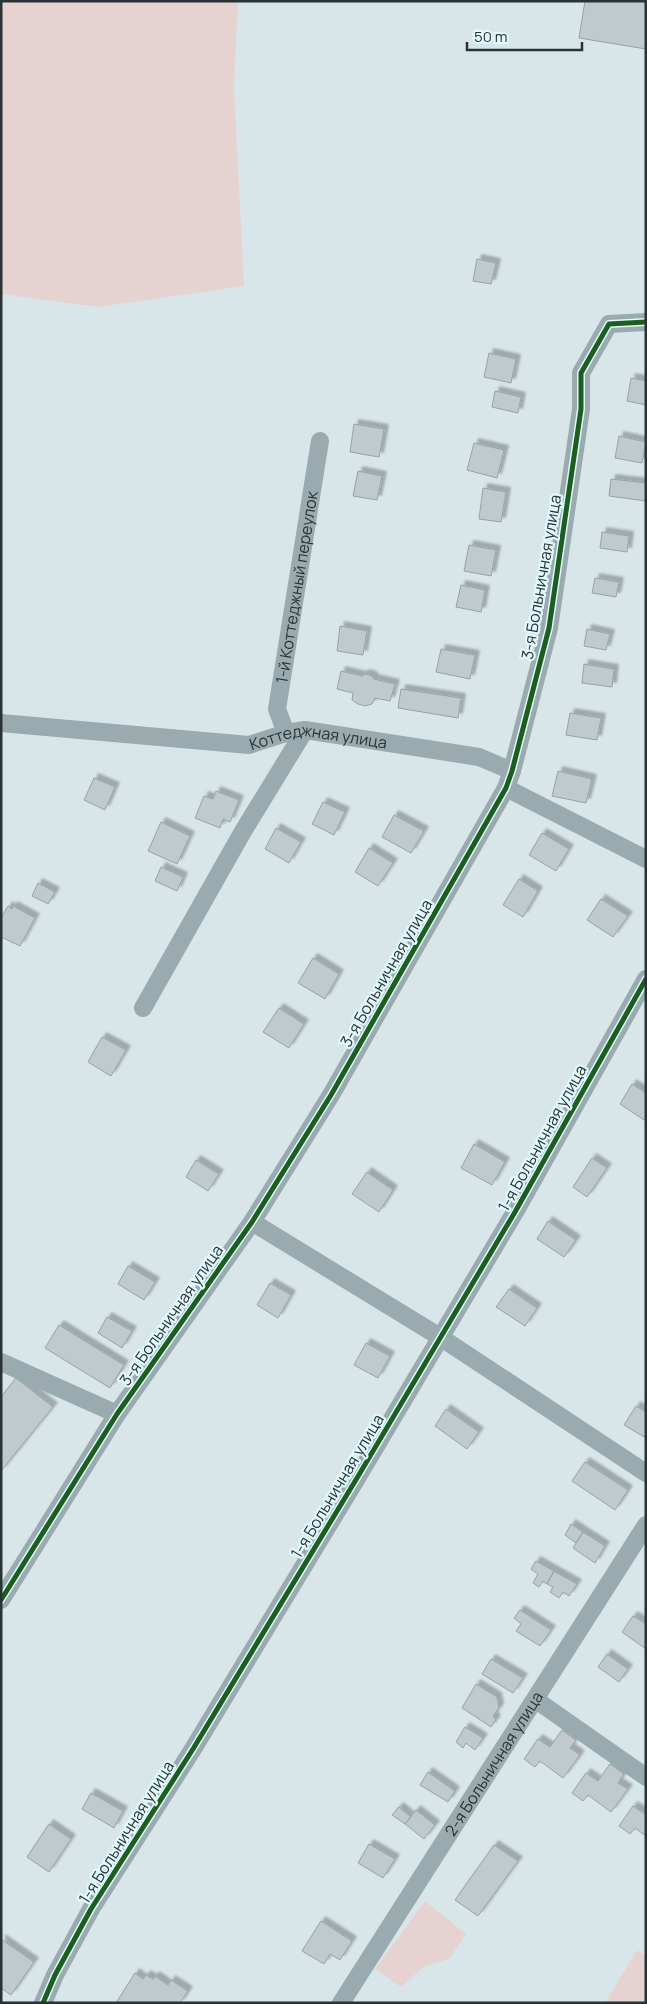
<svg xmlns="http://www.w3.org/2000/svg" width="647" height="2004" font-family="Manrope,sans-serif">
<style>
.green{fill:#e6d3d1}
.building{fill:#c0cacc;stroke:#98a1a3;filter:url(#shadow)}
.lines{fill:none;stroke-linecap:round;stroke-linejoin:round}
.minor{stroke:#99abaf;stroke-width:18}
.cycleway-casing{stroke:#e1f8fc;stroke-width:8}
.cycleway{stroke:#1b5e20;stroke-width:5}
.labels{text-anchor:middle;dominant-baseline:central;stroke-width:4.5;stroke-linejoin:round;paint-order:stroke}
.street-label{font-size:16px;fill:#293234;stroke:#e1f8fc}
</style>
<defs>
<filter id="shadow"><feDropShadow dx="4.5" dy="-4.5" stdDeviation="1" flood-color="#0004"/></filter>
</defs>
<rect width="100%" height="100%" fill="#d9e6e9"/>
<!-- green -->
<path class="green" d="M1 1H238L234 88 244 286 98 307 1 294Z
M425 1901 466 1934 449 1959 425 1966 401 1987 375 1969Z
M637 1950 646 1956V2003H605Z"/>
<!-- building -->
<path class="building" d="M585 1H646V49L579 38Z
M477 259 496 263 491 284 473 281Z
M489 353 516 359 511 383 484 377Z
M631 378 646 381V405L627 401Z
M495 391 521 397 518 413 492 407Z
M354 424 384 429 379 457 350 452Z
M619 436 646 442 642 463 615 458Z
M474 443 504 450 497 478 467 470Z
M358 471 382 476 377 500 353 496Z
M611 479 646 483V501L609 496Z
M483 488 506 492 501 522 479 519Z
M602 532 629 536 627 552 600 548Z
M469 545 496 550 491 576 464 571Z
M595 578 619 582 616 597 592 593Z
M461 585 485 590 481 612 456 607Z
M340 626 367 631 363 655 337 651Z
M587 629 610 634 606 650 584 646Z
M441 649 475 655 470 679 436 672Z
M584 664 614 669 612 687 582 683Z
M341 671 362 676 365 674 372 676 374 679 395 684 390 701 375 698 372 704 365 706 358 704 352 700 353 693 337 689Z
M401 689 461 698 458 718 398 708Z
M570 713 601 718 597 740 566 735Z
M558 771 592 779 586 803 552 796Z
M94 778 115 787 105 810 84 800Z
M216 791 239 800 230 822 223 819 220 828 195 818 204 796 213 799Z
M323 802 345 812 334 835 312 824Z
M394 815 424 831 411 853 382 837Z
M161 822 190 836 177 864 148 851Z
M276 828 301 842 289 863 265 849Z
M542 833 569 849 556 871 529 855Z
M369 848 393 863 378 886 355 872Z
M161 867 183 877 177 891 155 881Z
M519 879 538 891 523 917 503 905Z
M38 883 55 892 48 904 32 896Z
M601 899 628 916 613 937 587 920Z
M8 906 12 909 13 906 35 918 20 946 1 937V918Z
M313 958 339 974 325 999 298 983Z
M279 1008 304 1024 289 1048 263 1032Z
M102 1037 126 1050 111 1076 88 1062Z
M632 1084 646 1093V1118L644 1120 620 1104Z
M474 1144 505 1162 492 1185 461 1168Z
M592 1158 607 1168 587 1197 573 1187Z
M196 1160 219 1174 208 1191 186 1177Z
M367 1172 393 1190 379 1212 352 1194Z
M548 1221 576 1240 564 1257 537 1239Z
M128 1266 155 1282 144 1300 118 1284Z
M270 1283 291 1295 278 1318 257 1305Z
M509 1289 537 1308 525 1326 496 1307Z
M107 1317 132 1331 122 1348 98 1333Z
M59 1325 124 1365 110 1388 45 1348Z
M366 1343 390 1356 378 1378 354 1365Z
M16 1378 53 1407 1 1471V1397Z
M636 1406 646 1412V1438L624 1425Z
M446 1409 479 1432 467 1449 435 1426Z
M585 1462 628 1490 615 1510 572 1481Z
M571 1524 583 1532 576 1543 565 1535Z
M583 1532 605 1546 595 1563 573 1548Z
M536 1561 554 1571 547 1584 543 1581 539 1587 533 1583 538 1574 531 1569Z
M554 1571 577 1584 569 1596 563 1592 559 1598 550 1592 553 1587 547 1584Z
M520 1610 551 1630 540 1646 516 1631 521 1624 514 1618Z
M633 1616 646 1624V1649L622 1632Z
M607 1654 628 1669 619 1682 598 1667Z
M491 1659 523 1678 513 1693 482 1674Z
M476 1684 497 1697 499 1708 493 1716 496 1719 491 1727 462 1708Z
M465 1727 483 1738 475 1750 466 1743 463 1748 456 1742Z
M562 1730 576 1740 570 1748 580 1755 563 1778 540 1761 535 1767 524 1759 538 1739 550 1747Z
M610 1764 624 1774 618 1783 628 1789 611 1812 588 1795 583 1801 572 1793 586 1773 598 1781Z
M428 1772 455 1791 448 1802 420 1785Z
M91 1793 123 1811 114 1828 82 1809Z
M633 1806 645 1814 646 1813V1836L635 1828 630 1834 619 1826Z
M399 1807 411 1817 405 1824 392 1815Z
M416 1810 435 1825 424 1839 405 1824Z
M49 1824 71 1839 49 1872 27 1857Z
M369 1844 395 1859 383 1878 358 1863Z
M494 1845 518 1861 478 1916 455 1900Z
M321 1921 352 1941 340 1960 330 1954 324 1964 302 1951Z
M1 1939 34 1962 11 1995 1 1988Z
M135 1973 143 1979 146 1975 153 1979 155 1976 168 1985 171 1980 188 1991 180 2003H116Z"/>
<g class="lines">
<!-- minor -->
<g class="minor">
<path id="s1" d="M1 723 249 745 286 733 305 730 479 757 512 771"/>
<path id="s2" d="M286 733 277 709 320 441"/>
<path d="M506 788 646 859"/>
<path d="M143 1008 242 833 305 730"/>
<path d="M252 1222 440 1337 646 1473"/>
<path d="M1 1362 117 1414"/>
<path d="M1 1600 117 1414 252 1222 331 1095 506 788 512 771 549 628 581 409V373L609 324 646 322"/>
<path d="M536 1700 646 1777"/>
<path d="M43 2003 55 1975 91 1909 193 1749 357 1478 515 1212 646 979"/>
<path id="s3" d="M341 2003 646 1525"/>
</g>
<defs>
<path id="cycleway" d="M1 1600 117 1414 252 1222 331 1095 506 788 512 771 549 628 581 409V373L609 324 646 322
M43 2003 55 1975 91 1909 193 1749 357 1478 515 1212 646 979"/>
</defs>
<!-- cycleway casing -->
<use href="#cycleway" class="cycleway-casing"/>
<!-- cycleway -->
<use href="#cycleway" class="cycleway"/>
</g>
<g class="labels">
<!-- street labels -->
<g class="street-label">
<text transform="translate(541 577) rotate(-80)">3-я Больничная улица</text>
<text stroke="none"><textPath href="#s2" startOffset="149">1-й Коттеджный переулок</textPath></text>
<text stroke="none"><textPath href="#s1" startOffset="320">Коттеджная улица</textPath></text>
<text transform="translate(386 973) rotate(-60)">3-я Больничная улица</text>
<text transform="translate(542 1138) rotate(-61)">1-я Больничная улица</text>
<text transform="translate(171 1315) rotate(-55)">3-я Больничная улица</text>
<text transform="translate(337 1486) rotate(-59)">1-я Больничная улица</text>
<text stroke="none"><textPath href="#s3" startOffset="284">2-я Больничная улица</textPath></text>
<text transform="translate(126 1832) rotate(-58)">1-я Больничная улица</text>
</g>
</g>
<!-- border -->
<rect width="647" height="2004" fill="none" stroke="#293234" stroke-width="5"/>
<!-- scale -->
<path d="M467 42v8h115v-8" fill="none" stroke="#293234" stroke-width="2.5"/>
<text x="474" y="42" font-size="15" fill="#293234" stroke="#e1f8fc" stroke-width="4" paint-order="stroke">50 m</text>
</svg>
